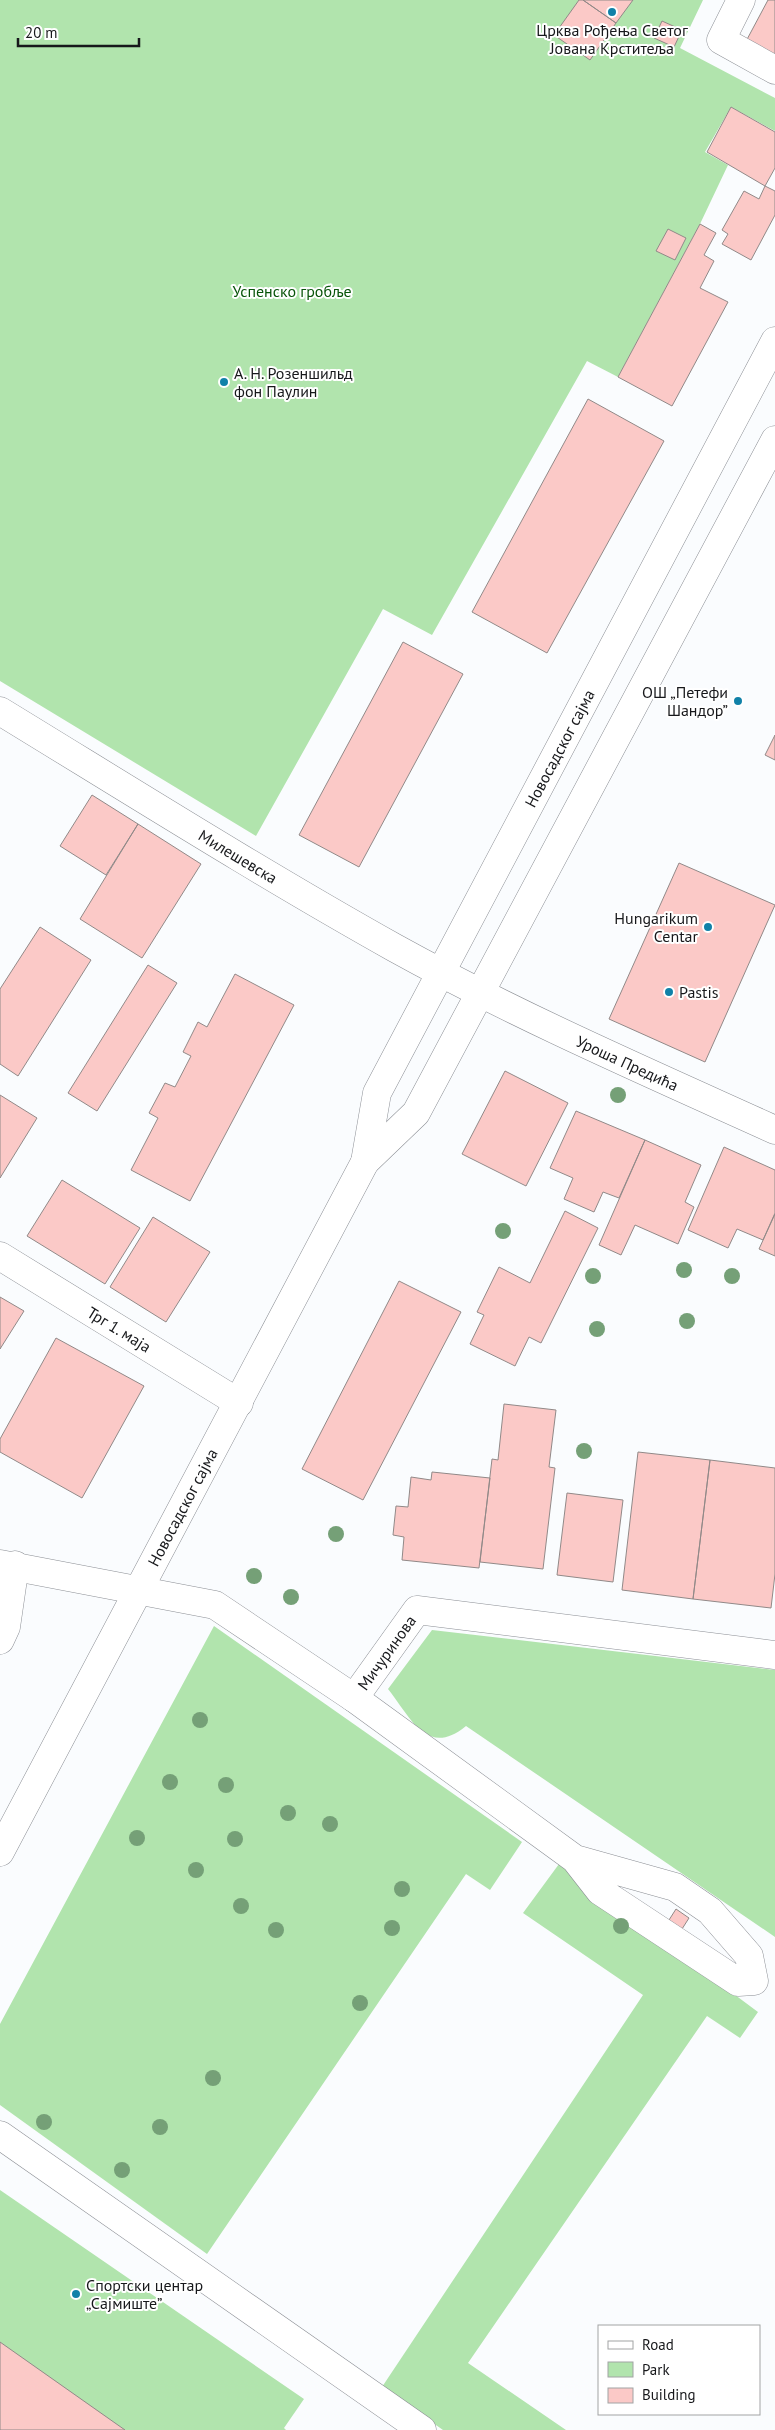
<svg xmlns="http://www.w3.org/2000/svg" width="775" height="2430" font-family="'PT Sans',sans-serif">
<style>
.green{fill:#b1e4ad}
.building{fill:#fbc9c7;stroke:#918988}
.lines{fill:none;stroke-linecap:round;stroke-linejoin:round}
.minor-casing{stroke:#8c8f95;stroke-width:29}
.minor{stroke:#fff;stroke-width:28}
.tree{fill:#75a077}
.poi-dot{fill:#1081a8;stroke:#fff;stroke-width:2}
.labels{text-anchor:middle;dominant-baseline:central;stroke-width:4;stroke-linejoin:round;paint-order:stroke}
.poi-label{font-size:16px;fill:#17181b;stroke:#fff;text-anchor:start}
.park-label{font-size:16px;fill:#085409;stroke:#fff}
.street-label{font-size:16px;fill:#17181b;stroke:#fff}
</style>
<rect width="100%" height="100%" fill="#fafcfe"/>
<!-- green -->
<path class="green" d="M0 0H703L680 48 775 98V131L731 107 705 152 728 165 700 224 618 377 587 361 432 635 383 609 256 836 0 681Z
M214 1626 522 1842 490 1890 466 1874 207 2254 0 2105V2024Z
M432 1630 775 1670V1937L466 1726C427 1758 411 1718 388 1689Z
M559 1864 758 2012 740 2038 707 2016 468 2363 566 2430H443L382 2387 643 1995 523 1913Z
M0 2190 304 2399 284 2428 286 2430H0Z"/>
<!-- building -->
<path class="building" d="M579 0H583L616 23 590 60 554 35Z
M583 0H633L616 23Z
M768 0H775V61L744 45Z
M662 21 682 30 674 47 654 38Z
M731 107 775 132V168L765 186 707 152Z
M765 186 775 191V215L751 260 722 244 728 234 722 230 744 191 759 199Z
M700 224 716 233 704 255 714 261 700 288 728 302 672 406 618 377Z
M668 229 686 238 675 260 656 251Z
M588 399 664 441 547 653 472 612Z
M403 642 463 674 359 867 299 835Z
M775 735V760L765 755Z
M92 795 138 824 106 875 60 846Z
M138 824 201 864 142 958 80 919Z
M679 863 775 905 705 1062 609 1019Z
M40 927 91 960 18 1076 0 1064V989Z
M148 965 177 983 97 1111 68 1093Z
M235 974 294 1005 190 1201 131 1170 158 1118 149 1113 165 1083 175 1087 191 1056 183 1052 198 1022 207 1027Z
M505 1071 568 1103 526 1186 462 1154Z
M0 1095 37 1118 0 1178Z
M576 1111 645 1140 619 1198 603 1192 594 1212 564 1199 573 1178 550 1168Z
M645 1140 701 1165 685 1202 694 1207 678 1244 635 1225 621 1255 599 1245Z
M724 1147 775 1170V1213L763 1240 737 1229 728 1248 688 1230Z
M62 1180 140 1228 105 1284 27 1236Z
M565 1211 598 1228 541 1343 529 1337 515 1366 470 1344 484 1315 477 1312 499 1267 530 1283Z
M775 1214V1256L759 1249Z
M153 1217 210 1252 166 1322 110 1287Z
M399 1281 461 1312 363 1500 302 1469Z
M0 1297 24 1311 0 1349Z
M56 1338 144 1386 82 1498 0 1452V1439Z
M504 1404 556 1410 549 1467 555 1468 543 1569 480 1562 492 1459 498 1460Z
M638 1452 710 1460 693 1599 622 1590Z
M710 1460 775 1468V1574L771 1608 693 1599Z
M432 1472 490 1478 479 1568 402 1560 404 1537 393 1535 396 1506 408 1507 411 1477 431 1480Z
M567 1493 623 1500 613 1582 557 1575Z
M676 1909 689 1918 682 1929 669 1920Z
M0 2342 125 2430H0Z"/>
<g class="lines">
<defs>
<g id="minor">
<path d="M741 0 721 40 775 70"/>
<path id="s1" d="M0 711C131 791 261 873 395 948 518 1016 647 1072 775 1130"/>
<path id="s2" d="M365 1162 377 1093 775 341"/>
<path id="s3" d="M0 1256 239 1403"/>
<path id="s4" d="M0 1564 215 1605 354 1698 417 1610 775 1655"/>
<path d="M0 1640 6 1627 15 1565"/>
<path d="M354 1698 575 1859 600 1891 738 1982 754 1981 749 1956 710 1911 675 1887 575 1859"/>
<path id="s5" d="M0 1852 365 1162 416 1113 775 440"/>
<path d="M0 2135 422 2430"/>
</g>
</defs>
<!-- minor casing -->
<use href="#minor" class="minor-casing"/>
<!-- minor -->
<use href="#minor" class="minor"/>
</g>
<!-- trees -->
<g class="tree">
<circle cx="618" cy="1095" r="8"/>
<circle cx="503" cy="1231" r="8"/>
<circle cx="684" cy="1270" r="8"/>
<circle cx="593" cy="1276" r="8"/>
<circle cx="732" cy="1276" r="8"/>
<circle cx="687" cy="1321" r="8"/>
<circle cx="597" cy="1329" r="8"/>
<circle cx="584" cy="1451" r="8"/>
<circle cx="336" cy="1534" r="8"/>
<circle cx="254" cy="1576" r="8"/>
<circle cx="291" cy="1597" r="8"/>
<circle cx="200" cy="1720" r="8"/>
<circle cx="170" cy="1782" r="8"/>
<circle cx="226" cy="1785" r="8"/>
<circle cx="288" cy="1813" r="8"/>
<circle cx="330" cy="1824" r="8"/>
<circle cx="137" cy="1838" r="8"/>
<circle cx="235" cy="1839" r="8"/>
<circle cx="196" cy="1870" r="8"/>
<circle cx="402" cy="1889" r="8"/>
<circle cx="241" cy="1906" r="8"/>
<circle cx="621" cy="1926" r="8"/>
<circle cx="392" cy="1928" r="8"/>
<circle cx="276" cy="1930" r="8"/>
<circle cx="360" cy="2003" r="8"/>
<circle cx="213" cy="2078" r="8"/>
<circle cx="44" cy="2122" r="8"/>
<circle cx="160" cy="2127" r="8"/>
<circle cx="122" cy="2170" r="8"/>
</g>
<!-- markers -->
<g class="poi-dot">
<circle cx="612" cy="12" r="5"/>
<circle cx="224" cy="382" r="5"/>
<circle cx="738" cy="701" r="5"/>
<circle cx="708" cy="927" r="5"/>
<circle cx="669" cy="992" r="5"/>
<circle cx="76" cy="2294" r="5"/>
</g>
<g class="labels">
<!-- poi labels -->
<g class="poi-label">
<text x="612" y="30" text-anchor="middle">Црква Рођења Светог<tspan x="612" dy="18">Јована Крститеља</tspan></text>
<text x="234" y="373">А. Н. Розеншильд<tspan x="234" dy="18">фон Паулин</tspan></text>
<text x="728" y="692" text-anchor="end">ОШ „Петефи<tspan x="728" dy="18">Шандор”</tspan></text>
<text x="698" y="918" text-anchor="end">Hungarikum<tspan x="698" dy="18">Centar</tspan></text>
<text x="679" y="992">Pastis</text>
<text x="86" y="2285">Спортски центар<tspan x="86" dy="18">„Сајмиште”</tspan></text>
</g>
<!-- park labels -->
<g class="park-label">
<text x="292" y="291">Успенско гробље</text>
</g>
<!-- street labels -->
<g class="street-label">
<text stroke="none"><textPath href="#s2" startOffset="460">Новосадског сајма</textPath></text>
<text stroke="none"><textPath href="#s1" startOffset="279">Милешевска</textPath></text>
<text stroke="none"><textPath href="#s1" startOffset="720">Уроша Предића</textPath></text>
<text stroke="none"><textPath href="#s3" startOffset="140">Трг 1. маја</textPath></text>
<text stroke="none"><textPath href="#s5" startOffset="390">Новосадског сајма</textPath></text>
<text stroke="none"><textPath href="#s4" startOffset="442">Мичуринова</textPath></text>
</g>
</g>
<!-- legend -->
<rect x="598" y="2325" width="162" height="90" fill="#ffffff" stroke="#a2a3a4"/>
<rect x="608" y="2341" width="25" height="8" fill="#ffffff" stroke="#a2a3a4"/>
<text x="642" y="2350" font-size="15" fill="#17181b">Road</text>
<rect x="608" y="2362" width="25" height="15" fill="#b1e4ad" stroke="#a2a3a4"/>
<text x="642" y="2375" font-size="15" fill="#17181b">Park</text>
<rect x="608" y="2388" width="25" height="15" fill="#fbc9c7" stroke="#a2a3a4"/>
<text x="642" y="2400" font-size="15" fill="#17181b">Building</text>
<!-- scale -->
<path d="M18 38v8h121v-8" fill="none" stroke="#17181b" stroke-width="2.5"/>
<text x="25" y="38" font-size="15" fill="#17181b" stroke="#ffffff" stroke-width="4" paint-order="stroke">20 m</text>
</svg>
